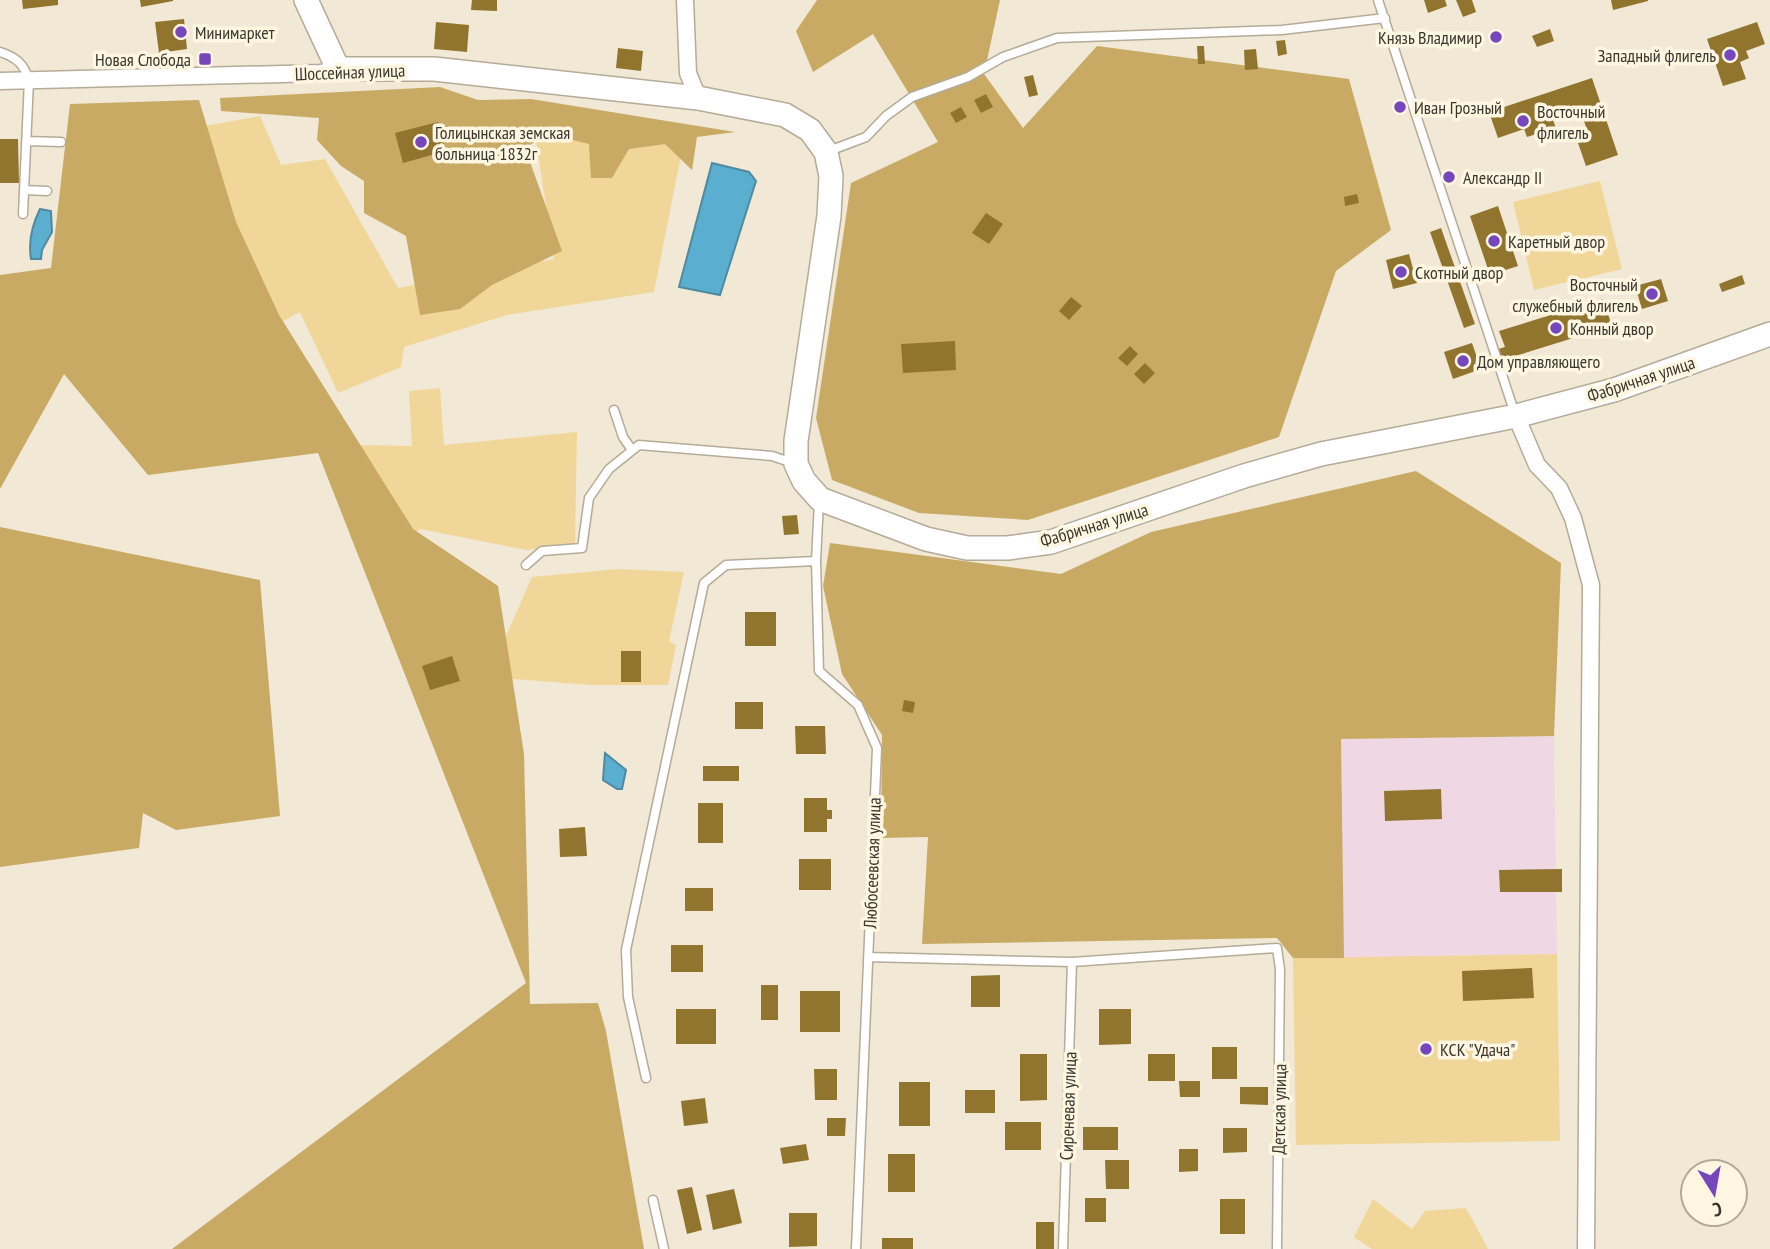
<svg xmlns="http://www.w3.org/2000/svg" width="1770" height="1249" font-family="'PT Sans Narrow',sans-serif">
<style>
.industrial{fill:#efd8e3}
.green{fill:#f1d699}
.forest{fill:#c8aa65}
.water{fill:#5aaed0;stroke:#508aa0;stroke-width:2}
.building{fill:#91742e}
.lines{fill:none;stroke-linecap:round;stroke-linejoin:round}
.lane-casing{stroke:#b4ab99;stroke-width:11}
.street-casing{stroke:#b4ab99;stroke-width:19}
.secondary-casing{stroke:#b4ab99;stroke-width:26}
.lane{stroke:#fff;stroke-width:8}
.street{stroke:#fff;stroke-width:16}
.secondary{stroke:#fff;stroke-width:23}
.poi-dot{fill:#7646bd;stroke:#fff6e2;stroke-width:2.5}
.labels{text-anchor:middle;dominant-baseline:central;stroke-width:7;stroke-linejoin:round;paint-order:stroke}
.poi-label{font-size:18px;fill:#3a372f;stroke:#fff6e2;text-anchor:start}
.street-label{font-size:18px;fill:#3a372f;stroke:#fff6e2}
</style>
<rect width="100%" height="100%" fill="#f1e8d5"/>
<!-- industrial -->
<path class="industrial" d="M1554 736 1557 954 1344 958 1340 739Z"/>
<!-- green -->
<path class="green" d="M260 116 281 165 325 159 398 288 554 259 534 127 685 135 654 292 507 315 404 347 401 367 338 393 300 312 276 325 233 236 205 126Z
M1600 181 1622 269 1534 290 1513 202Z
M440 388 444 445 577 432 575 544 526 550 420 529 370 576 353 445 412 446 409 391Z
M618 569 684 572 669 641 676 645 668 685H590L488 677 532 577Z
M1557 954 1560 1141 1296 1145 1293 958Z
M1373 1199 1412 1229 1425 1211 1466 1208 1488 1249H1372L1354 1237Z"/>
<!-- forest -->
<path class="forest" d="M817 0H1000L984 74 1023 128 1097 46 1349 79 1391 230 1336 271 1279 437 1028 520 919 513 832 480 816 418 851 183 938 142 873 34 813 72 796 31Z
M440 87 478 100 531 99 735 132 697 137 692 170 665 144 629 149 612 178H591L589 144 547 134 525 148 562 251 492 285 460 309 420 315 406 236 364 213V181L341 166 317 140 319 118 221 111 220 98Z
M199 100 236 222 279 315 413 529 498 586 524 754 530 1004 598 1003 606 1031 644 1249H172L526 983 318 453 148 475 64 374 0 489V275L51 268 70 104Z
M1416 471 1561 563 1554 736 1341 739 1344 958H1293L1277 938 922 944 928 837 881 838 882 735 842 674 823 586 830 543 1061 574 1151 532Z
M0 527 260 580 280 816 176 830 143 813 139 848 0 867Z"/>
<!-- water -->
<path class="water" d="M712 163 749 172 756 181 720 295 679 287Z
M40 209 51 211 52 232 42 250 41 259H31C28 241 32 225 40 209Z
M605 753 626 770 622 789H617L603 780Z"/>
<!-- building -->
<path class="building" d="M22 0H58V5L23 9Z
M140 0H173V1L141 7Z
M472 0H497V11L471 10Z
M1424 0H1445L1447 6 1428 13Z
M1456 0H1472L1476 12 1463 17Z
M1611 0H1648V1L1613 10Z
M184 19 187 49 159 53 155 22Z
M436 22 469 25 467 52 434 49Z
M1757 22 1765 44 1746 51 1749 58 1740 62 1746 79 1723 86 1707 39Z
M1550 29 1554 41 1537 47 1532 36Z
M1285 40 1287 54 1278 56 1276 41Z
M1197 46H1204L1205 64H1198Z
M618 48 643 51 641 71 616 68Z
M1256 49 1258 69 1245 70 1244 50Z
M1033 75 1038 95 1029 97 1024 77Z
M1592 78 1618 155 1586 166 1578 143 1590 139 1579 106 1551 115 1556 128 1527 137 1524 129 1498 138 1489 112Z
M986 94 993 107 981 113 974 100Z
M961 107 967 117 956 123 950 113Z
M438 122 446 151 403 163 395 133Z
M0 139H18L19 183H0Z
M1357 194 1359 203 1345 206 1344 197Z
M1498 206 1518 266 1490 275 1470 216Z
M986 213 1003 224 989 244 972 233Z
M1441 228 1475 324 1464 328 1430 232Z
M1409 254 1417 283 1393 289 1386 260Z
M1742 275 1745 284 1722 292 1719 284Z
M1661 279 1668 301 1642 309 1635 286Z
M1071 297 1082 306 1069 320 1059 311Z
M1603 299 1612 326 1499 361 1495 350 1505 347 1499 331Z
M955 341 956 370 903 373 901 344Z
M1472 343 1481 369 1453 379 1444 352Z
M1130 346 1138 354 1127 366 1118 358Z
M1145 363 1155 373 1144 384 1134 374Z
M797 515 799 534 784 535 782 516Z
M745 612H776V646H745Z
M621 651H641V682H621Z
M452 656 460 681 430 690 422 666Z
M904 700 915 702 913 713 902 711Z
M735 702H763V729H735Z
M795 726H825L826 754H796Z
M703 766H739V781H703Z
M1441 789 1442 819 1385 821 1384 791Z
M804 798H827V810H832V819H827V832H804Z
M698 803H723V843H698Z
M585 827 587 856 560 857 559 829Z
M799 859H831V890H799Z
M1562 869V892H1500L1499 870Z
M685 888H713V911H685Z
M671 945H703V972H671Z
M1532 968 1534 998 1463 1001 1462 971Z
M1000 975V1007H971V976Z
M761 985H778V1020H761Z
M800 991H840V1032H800Z
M676 1009H716V1044H676Z
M1099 1009H1131V1044L1099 1045Z
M1212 1047H1237V1079H1212Z
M1020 1054H1047V1100L1020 1101Z
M1148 1054H1175V1081H1148Z
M814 1069H837V1100H815Z
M1179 1081H1200V1097H1180Z
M899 1082H930V1126H899Z
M1240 1087H1268V1105L1240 1104Z
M965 1090H995V1113H965Z
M705 1098 708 1123 684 1126 681 1101Z
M827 1118H846L845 1136H827Z
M1005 1122H1041V1150H1005Z
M1083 1127H1118V1150H1083Z
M1223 1128H1247V1152L1223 1153Z
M806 1144 809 1160 783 1164 780 1148Z
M1179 1149H1198V1171L1179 1172Z
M888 1154H915V1192H888Z
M1105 1160H1129V1189H1106Z
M692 1187 702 1230 687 1234 677 1190Z
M734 1189 742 1223 713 1230 706 1195Z
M1085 1198H1106V1222H1085Z
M1220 1199H1245V1234H1220Z
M789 1213H817V1246L789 1247Z
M1036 1222H1054V1249H1036Z
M882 1238H913V1249H882Z"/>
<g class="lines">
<defs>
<path id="lane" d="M1378 0 1515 414
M0 52C16 57 24 64 29 80L23 214
M26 141 61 142
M829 151 866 137 886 116 912 97 968 77 1003 57 1057 38 1282 30 1385 18
M24 190 47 191
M614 410 623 437 632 450
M819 501 816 561 819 671 858 705 877 748 856 1249
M526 565 542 551 582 548 589 498 609 469 639 445 772 456 793 463
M868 957 1072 962 1277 948 1280 969 1277 1249
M646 1078 628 997 626 950 704 583 726 565 816 561
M653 1200 664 1249
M1063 1249 1072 962"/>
<path id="street" d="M685 0 688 73 698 98
M0 81 321 73 338 69
M1516 416 1537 465 1559 488 1573 518 1591 585 1586 1249"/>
<path id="secondary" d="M306 0 338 69H434L698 98 785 115 810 130 826 152 831 176 829 216 796 441V464L804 481 820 499 926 539 967 548H1008L1051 542 1244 476 1321 454 1516 416 1614 390 1770 334"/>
</defs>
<!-- lane casing -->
<use href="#lane" class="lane-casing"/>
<!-- street casing -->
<use href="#street" class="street-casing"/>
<!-- secondary casing -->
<use href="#secondary" class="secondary-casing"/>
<!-- lane -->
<use href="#lane" class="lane"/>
<!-- street -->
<use href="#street" class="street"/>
<!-- secondary -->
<use href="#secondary" class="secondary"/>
</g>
<!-- markers -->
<g class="poi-dot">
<circle cx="181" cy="32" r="7"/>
<circle cx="1496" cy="37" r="7"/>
<circle cx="1730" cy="55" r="7"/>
<rect x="198" y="52" width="14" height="14" rx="3.5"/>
<circle cx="1400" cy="107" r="7"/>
<circle cx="1523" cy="121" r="7"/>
<circle cx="421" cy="142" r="7"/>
<circle cx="1449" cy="177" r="7"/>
<circle cx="1494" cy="241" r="7"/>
<circle cx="1401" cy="272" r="7"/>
<circle cx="1652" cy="294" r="7"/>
<circle cx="1556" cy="328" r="7"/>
<circle cx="1463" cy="361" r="7"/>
<circle cx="1426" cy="1049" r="7"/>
</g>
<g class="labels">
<!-- poi labels -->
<g class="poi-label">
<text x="195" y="32">Минимаркет</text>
<text x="1482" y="37" text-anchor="end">Князь Владимир</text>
<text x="1716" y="55" text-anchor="end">Западный флигель</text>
<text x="191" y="59" text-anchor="end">Новая Слобода</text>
<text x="1414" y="107">Иван Грозный</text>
<text x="1537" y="111">Восточный<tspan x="1537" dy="21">флигель</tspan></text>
<text x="435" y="132">Голицынская земская<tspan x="435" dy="21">больница 1832г</tspan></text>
<text x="1463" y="177">Александр II</text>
<text x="1508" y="241">Каретный двор</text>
<text x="1415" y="272">Скотный двор</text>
<text x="1638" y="284" text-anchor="end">Восточный<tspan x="1638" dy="21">служебный флигель</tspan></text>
<text x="1570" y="328">Конный двор</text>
<text x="1477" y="361">Дом управляющего</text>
<text x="1440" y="1049">КСК "Удача"</text>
</g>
<!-- street labels -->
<g class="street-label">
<text transform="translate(350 72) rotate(-2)">Шоссейная улица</text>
<text transform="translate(1641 379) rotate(-18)">Фабричная улица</text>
<text transform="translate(1094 525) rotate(-17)">Фабричная улица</text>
<text transform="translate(872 863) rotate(-88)">Любосеевская улица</text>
<text transform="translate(1068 1106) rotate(-88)">Сиреневая улица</text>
<text transform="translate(1279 1109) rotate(-89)">Детская улица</text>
</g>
</g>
<!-- north arrow -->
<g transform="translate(1714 1193) rotate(169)"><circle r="33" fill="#fff6e2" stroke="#b0aa9a" stroke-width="2"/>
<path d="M0-5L12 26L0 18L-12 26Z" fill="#7646bd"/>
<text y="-10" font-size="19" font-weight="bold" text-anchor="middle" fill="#3a372f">С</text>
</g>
</svg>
